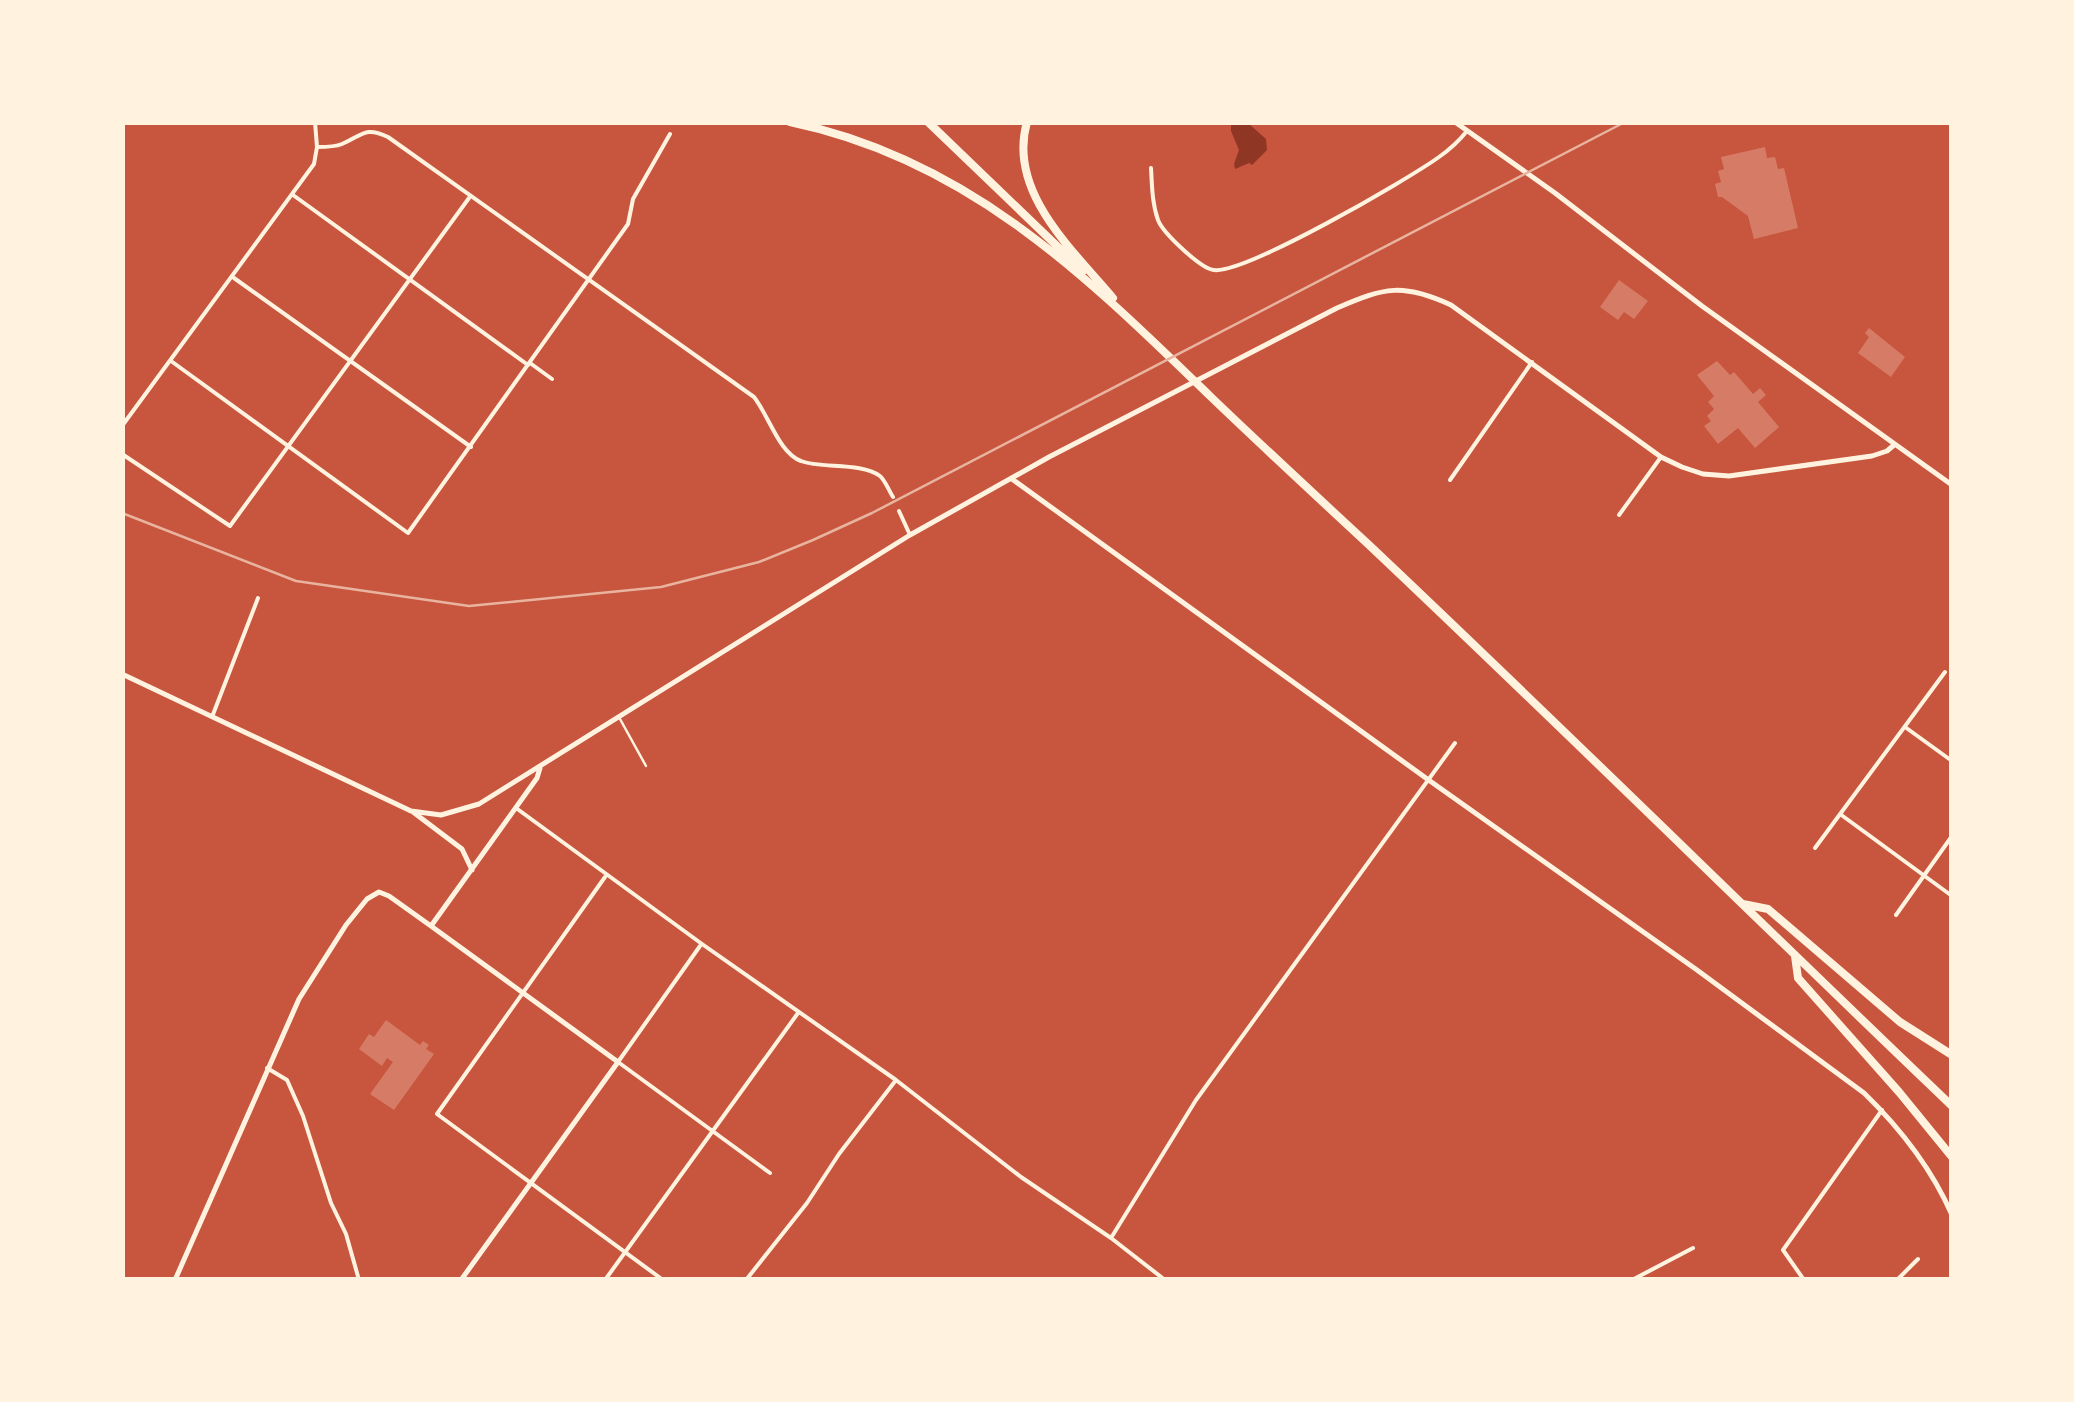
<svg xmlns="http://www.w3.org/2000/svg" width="2074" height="1402" font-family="Cabin,sans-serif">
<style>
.water{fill:#8f3625}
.building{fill:#d67c66}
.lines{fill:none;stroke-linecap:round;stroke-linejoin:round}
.service{stroke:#fff3e0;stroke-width:2.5}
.minor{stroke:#fff3e0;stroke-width:4}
.tertiary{stroke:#fff3e0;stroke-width:5}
.trunk{stroke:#fff3e0;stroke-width:8}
.rail{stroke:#e9b49f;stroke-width:2.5}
</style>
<rect width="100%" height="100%" fill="#c8553d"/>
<!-- water -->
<path class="water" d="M1231 123H1248L1266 139 1267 150 1252 165 1249 163 1235 169 1234 164 1239 150 1231 131Z"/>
<!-- building -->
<path class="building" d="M1765 147 1767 158 1775 157 1778 169 1784 168 1798 228 1754 239 1748 216 1722 197H1718L1715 184 1721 182 1718 171 1724 169 1721 157Z
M1619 280 1648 301 1634 319 1624 312 1618 320 1600 307Z
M1869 328 1905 357 1891 377 1858 353 1869 337 1865 333Z
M1717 361 1730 375 1734 372 1753 394 1760 388 1766 395 1758 402 1779 427 1755 448 1738 428 1718 444 1704 426 1711 421 1707 416 1714 409 1708 402 1714 396 1697 375Z
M386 1020 420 1045 423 1041 429 1045 426 1049 434 1054 394 1110 370 1094 393 1062 387 1058 382 1066 359 1049 369 1034 374 1037Z"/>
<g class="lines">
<!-- service -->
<path class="service" d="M620 719 646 766"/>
<!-- minor -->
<path class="minor" d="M317 147C325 147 335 147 342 144 363 135 365 126 388 137L754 397C769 416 779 453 801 461 821 469 861 462 880 476 885 480 889 491 893 497
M1151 168C1152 185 1152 203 1158 220 1163 233 1201 269 1214 270 1245 274 1407 180 1439 157 1449 150 1459 141 1467 131
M293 195 528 365
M234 278 471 447
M171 361 408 533 628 224 633 199 670 134
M530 363 552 379
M122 426 314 164 317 147 315 122
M122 454 230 526 469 198
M1450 480 1532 362
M899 511 910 535
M1619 515 1661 457
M212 717 258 598
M1905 727 1952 761
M516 808 702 944 896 1080 1021 1177 1111 1238 1165 1280
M1840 814 1952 896
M1815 848 1945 672
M605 877 437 1114 663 1280
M1896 915 1952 836
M700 946 618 1062 770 1173
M267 1068 287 1080 303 1116 331 1203 346 1234 359 1280
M1111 1238 1196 1100 1455 743
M605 1280 798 1013
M746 1280 807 1203 839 1154 896 1080
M1632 1280 1693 1248
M1804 1280 1783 1250 1882 1110
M1897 1280 1918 1259"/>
<!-- tertiary -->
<path class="tertiary" d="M1455 122 1555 193 1702 306 1952 485
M1012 479 1430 781 1697 970 1864 1093C1901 1129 1931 1167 1952 1215
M122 674 411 811 441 815 479 804 910 535 1049 457 1337 308C1385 287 1403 283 1451 305L1661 457 1682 467 1703 474 1729 476 1872 456 1887 451 1894 445
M413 812 462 849 472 870
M431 926 537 778 540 768
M175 1280 299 999 346 925 367 899 379 892 389 896 431 926 618 1062 461 1280"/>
<!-- trunk -->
<path class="trunk" d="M790 122C968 159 1085 275 1210 396 1262 446 1315 495 1368 544 1564 729 1756 919 1952 1106
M928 122 1083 271
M1027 122C1007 192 1073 250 1113 298
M1743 904 1768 909 1900 1022 1952 1055
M1795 956 1798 978 1899 1092 1952 1157"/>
<!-- rail -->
<path class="rail" d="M122 513 296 581 469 606 661 587 759 562 813 540 872 513 1625 122"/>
</g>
<!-- border -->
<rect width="2074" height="1402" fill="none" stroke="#fff3e0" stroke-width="250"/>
</svg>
